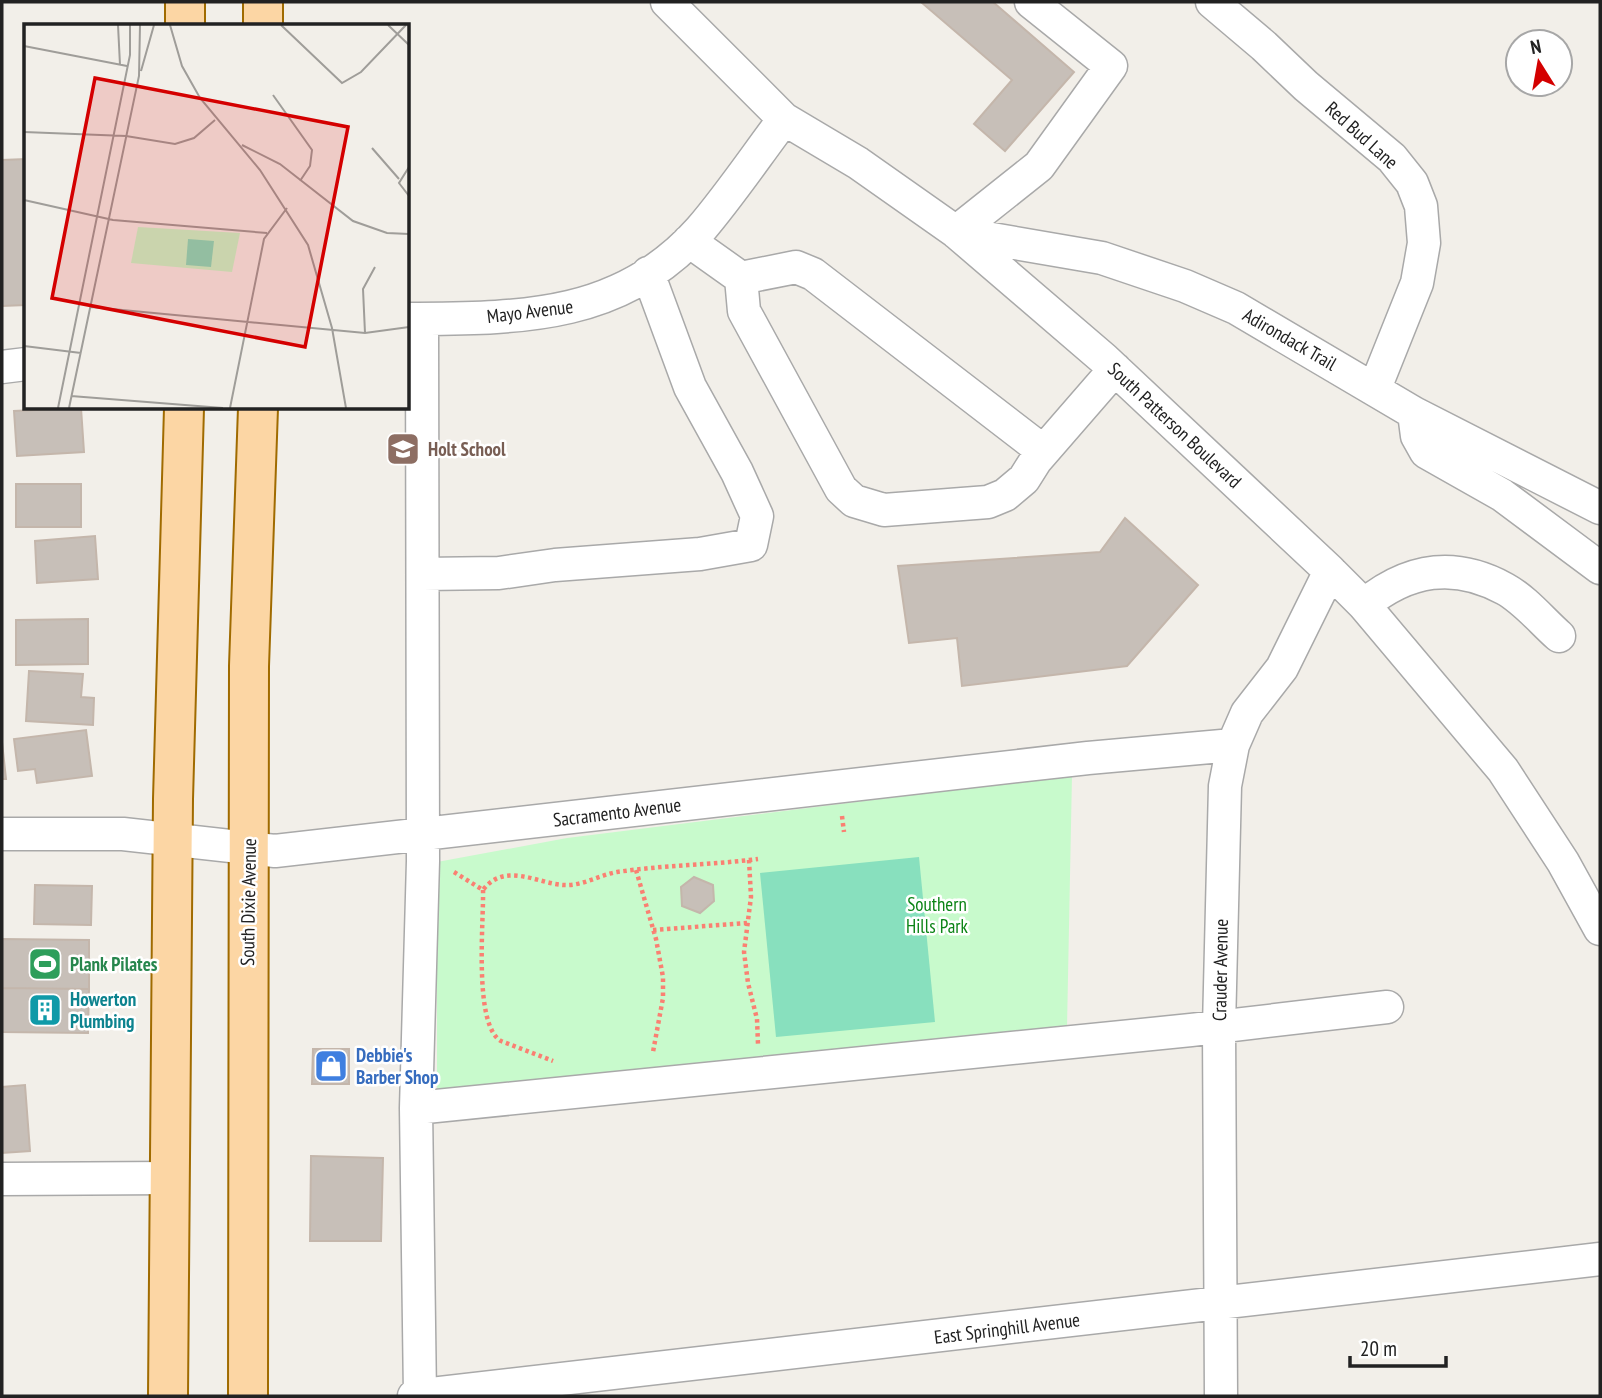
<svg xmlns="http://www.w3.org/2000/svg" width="1602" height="1398" font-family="'PT Sans Narrow',sans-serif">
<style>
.park{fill:#c8facc}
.pitch{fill:#88e0be}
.building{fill:#c7bfb8;stroke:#c4b6ab;stroke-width:2}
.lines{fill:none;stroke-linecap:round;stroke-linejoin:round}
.minor-casing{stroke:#a9a9a9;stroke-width:35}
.major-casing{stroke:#a06b00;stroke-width:42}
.path{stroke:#fa8072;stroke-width:4.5;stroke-dasharray:3.5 3.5;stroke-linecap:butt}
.minor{stroke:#fff;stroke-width:32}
.major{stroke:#fcd6a4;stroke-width:38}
.labels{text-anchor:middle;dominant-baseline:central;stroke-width:5;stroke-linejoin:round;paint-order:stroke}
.street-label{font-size:19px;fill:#222;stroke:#fff}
.education-label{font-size:19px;font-weight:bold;fill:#785e54;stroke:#fff;text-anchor:start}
.park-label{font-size:19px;fill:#0c8416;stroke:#fff}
.leisure-label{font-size:19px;font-weight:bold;fill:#27864d;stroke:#fff;text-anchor:start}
.culture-label{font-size:19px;font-weight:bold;fill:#0d838f;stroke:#fff;text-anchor:start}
.shop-label{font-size:19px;font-weight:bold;fill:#366cbe;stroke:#fff;text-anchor:start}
.inset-road{fill:none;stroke:#9f9d99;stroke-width:2}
.view{fill:#d40000;fill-opacity:0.15;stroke:#d40000;stroke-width:3.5}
.inset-edge{fill:none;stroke:#222;stroke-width:3.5}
</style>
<rect width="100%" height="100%" fill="#f2efe9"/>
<!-- park -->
<path class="park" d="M1072 775 1067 1028 959 1036 437 1092V862L567 838Z"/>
<!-- pitch -->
<path class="pitch" d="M919 857 935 1022 776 1037 760 873Z"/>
<!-- building -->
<path class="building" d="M921 2H993L1074 72 1005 151 974 124 1012 80Z
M24 87H26V140H24Z
M26 159V305L2 306V160Z
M81 408 84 452 17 456 14 411Z
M16 484H81V527H16Z
M1125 518 1198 585 1127 666 962 686 957 638 909 643 898 566 1100 552Z
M95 536 98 579 37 583 35 541Z
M88 619V664L16 665V620Z
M29 671 83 674 81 697 94 698 93 725 26 721Z
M86 730 92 776 37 783 35 769 18 771 14 739Z
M2 742 6 779H2Z
M694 877 713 885 714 901 700 913 682 906 681 887Z
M35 885 92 886 91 925 34 924Z
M2 939 89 940V989L2 988Z
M2 988 89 989 88 1033 2 1032Z
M313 1049H349V1084H312Z
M25 1085 30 1151 2 1153V1087Z
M311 1156 383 1158 381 1241H310Z"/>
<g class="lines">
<defs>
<path id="minor" d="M667 2 784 119 858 163 956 232 1104 359 1330 571 1364 605 1503 770 1563 862 1600 929
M1212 2 1264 46 1306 86 1392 158 1412 183 1421 206 1424 243 1417 283 1375 388
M956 232 1039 166 1111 66 1031 2
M957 233 1102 258 1185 286 1236 308 1414 413 1600 508
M689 241 741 278 744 311 841 489 854 501 884 510 988 502 1005 495 1024 479 1036 460 1115 369
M741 278 796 267 813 274 1043 451
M408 319C518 318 620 320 700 230 730 195 756 156 784 119
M2 367 26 364
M1414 413 1417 436 1426 452 1502 495 1600 568
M423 574 499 573 555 565 700 554 751 545 757 516 737 472 690 387 648 273
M1364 605C1408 569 1454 561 1505 589 1525 600 1542 621 1559 636
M2 834H123L275 851 1088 758 1233 745
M416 1108 1191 1030 1387 1007
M2 1179 171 1178
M414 1396 1600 1259
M420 1396 416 1108 423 861 422 319
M1221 1396 1219 1027 1225 786 1233 745 1247 713 1282 668 1330 571"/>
<path id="major" d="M185 2V26
M263 26V2
M168 1396 173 799 184 408
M248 1396 249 666 258 408"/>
</defs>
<!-- minor casing -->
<use href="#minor" class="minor-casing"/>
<!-- major casing -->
<use href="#major" class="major-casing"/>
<!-- path -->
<path class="path" d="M842 816 844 832
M749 860 751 897 744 952 748 983 757 1019 758 1044
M636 870 656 939 663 977V998L653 1052
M454 872 483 890C505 861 538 884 564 885 583 886 599 875 617 872 664 865 711 865 758 859
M483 890C484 920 473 1025 501 1041L553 1061
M653 930 747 923"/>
<!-- minor -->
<use href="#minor" class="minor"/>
<!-- major -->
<use href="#major" class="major"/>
</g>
<!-- icons -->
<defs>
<symbol id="school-square" viewBox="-11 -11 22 22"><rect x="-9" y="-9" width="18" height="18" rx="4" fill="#8d6e63" stroke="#fff"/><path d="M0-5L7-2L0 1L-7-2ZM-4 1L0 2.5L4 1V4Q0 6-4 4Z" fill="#fff"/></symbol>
<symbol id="stadium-square" viewBox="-11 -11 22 22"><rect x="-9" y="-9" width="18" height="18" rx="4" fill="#2e9e5b" stroke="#fff"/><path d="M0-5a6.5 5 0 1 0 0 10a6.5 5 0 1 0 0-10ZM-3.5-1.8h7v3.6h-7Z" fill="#fff"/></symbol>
<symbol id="building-square" viewBox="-11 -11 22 22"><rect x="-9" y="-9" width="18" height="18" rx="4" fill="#0f9aa8" stroke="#fff"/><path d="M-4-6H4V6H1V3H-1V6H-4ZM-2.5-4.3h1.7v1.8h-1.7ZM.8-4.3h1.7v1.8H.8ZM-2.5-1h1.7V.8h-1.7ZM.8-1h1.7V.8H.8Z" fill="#fff"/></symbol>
<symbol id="shop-square" viewBox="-11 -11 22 22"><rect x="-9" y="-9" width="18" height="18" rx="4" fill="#3f7fe0" stroke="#fff"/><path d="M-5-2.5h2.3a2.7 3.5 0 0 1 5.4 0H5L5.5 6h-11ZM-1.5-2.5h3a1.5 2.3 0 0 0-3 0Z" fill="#fff"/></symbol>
</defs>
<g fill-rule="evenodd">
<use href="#school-square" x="384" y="430" width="38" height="38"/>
<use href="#stadium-square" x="26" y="945" width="38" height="38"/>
<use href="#building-square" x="26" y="991" width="38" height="38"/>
<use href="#shop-square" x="312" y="1047" width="38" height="38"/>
</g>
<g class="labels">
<!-- street labels -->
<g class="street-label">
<text transform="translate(1362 135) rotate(42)">Red Bud Lane</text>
<text transform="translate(530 311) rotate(-7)">Mayo Avenue</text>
<text transform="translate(1290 339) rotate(30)">Adirondack Trail</text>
<text transform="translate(1175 425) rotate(43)">South Patterson Boulevard</text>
<text transform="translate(617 812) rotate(-7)">Sacramento Avenue</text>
<text transform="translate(248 902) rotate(-89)">South Dixie Avenue</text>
<text transform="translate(1220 970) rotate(-89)">Crauder Avenue</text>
<text transform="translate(1007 1328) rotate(-7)">East Springhill Avenue</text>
</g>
<!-- education labels -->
<g class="education-label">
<text x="428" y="449">Holt School</text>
</g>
<!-- park labels -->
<g class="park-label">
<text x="937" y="904">Southern<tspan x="937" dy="22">Hills Park</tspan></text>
</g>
<!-- leisure labels -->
<g class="leisure-label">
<text x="70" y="964">Plank Pilates</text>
</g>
<!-- culture labels -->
<g class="culture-label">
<text x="70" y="999">Howerton<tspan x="70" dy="22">Plumbing</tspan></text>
</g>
<!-- shop labels -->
<g class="shop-label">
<text x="356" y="1055">Debbie's<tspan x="356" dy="22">Barber Shop</tspan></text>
</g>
</g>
<!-- overview -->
<g transform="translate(24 24)">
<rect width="385" height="385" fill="#f2efe9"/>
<path d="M114 203 216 209 208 248 107 239Z" fill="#c8facc"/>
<path d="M164 215 190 217 187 243 162 241Z" fill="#88e0be"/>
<path class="inset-road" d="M94 1 96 41M146 1 158 42 176 74 236 146 284 221 308 304 322 384M257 1 318 59 337 48 382 1M364 1 385 21M0 22 103 42M117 47 130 1M249 71 288 126 286 142 276 157M0 108 102 112 151 120 170 114 191 96M218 121 256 140 329 197 363 209 385 210M348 124 375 155M385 143 375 159 385 172M0 176 89 196 243 209M67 283 341 309 385 303M341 309 339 265 351 243M0 322 57 329M47 372 199 384M34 384 106 31V1M45 384 115 52 116 1M206 384 240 215 263 184"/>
<path class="view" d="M71 54 324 103 281 323 28 274Z"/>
<rect width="385" height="385" class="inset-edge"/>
</g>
<!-- border -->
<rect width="1602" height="1398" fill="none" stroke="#222222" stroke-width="7"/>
<!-- north arrow -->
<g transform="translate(1539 63) rotate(349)"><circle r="33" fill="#ffffff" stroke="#a7a7a7" stroke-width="2"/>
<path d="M0-5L12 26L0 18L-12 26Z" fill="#d40000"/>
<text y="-10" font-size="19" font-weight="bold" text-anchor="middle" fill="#222222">N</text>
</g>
<!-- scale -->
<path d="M1350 1356v10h96v-10" fill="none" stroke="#222222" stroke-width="3.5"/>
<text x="1360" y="1356" font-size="21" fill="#222222" stroke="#ffffff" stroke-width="5" paint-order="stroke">20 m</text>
</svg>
